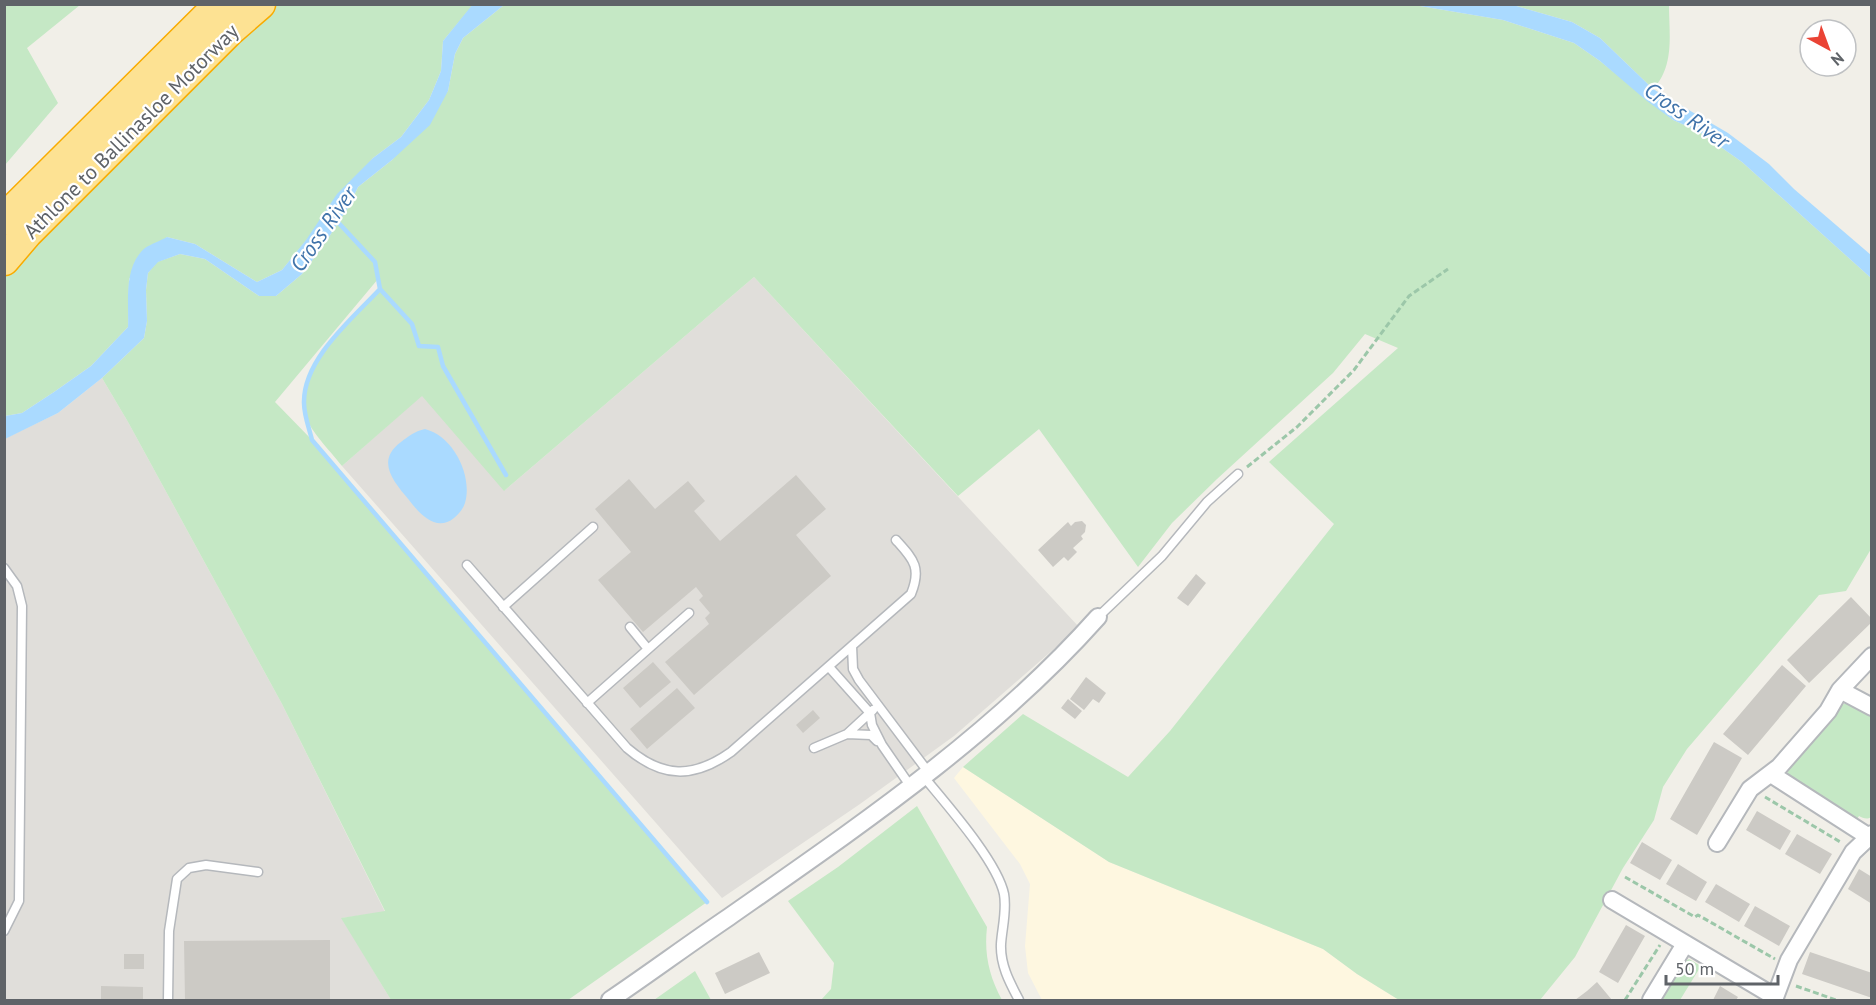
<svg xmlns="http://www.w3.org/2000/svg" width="1876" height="1005" font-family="'PT Sans',sans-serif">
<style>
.commercial{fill:#fef7e0}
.industrial{fill:#e0deda}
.green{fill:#c5e8c5}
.water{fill:#aadaff}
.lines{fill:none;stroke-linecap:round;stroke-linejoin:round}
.stream{stroke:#aadaff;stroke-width:4.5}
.building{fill:#cccac5}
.service-casing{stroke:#b5b8bc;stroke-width:11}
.minor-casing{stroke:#b5b8bc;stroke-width:20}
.motorway-casing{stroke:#f9ab00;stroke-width:33}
.path{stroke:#9cc7a9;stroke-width:3;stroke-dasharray:6 3;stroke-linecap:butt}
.service{stroke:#fff;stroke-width:8}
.minor{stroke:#fff;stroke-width:16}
.motorway{stroke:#fde293;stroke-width:30}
.labels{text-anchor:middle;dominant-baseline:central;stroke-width:4.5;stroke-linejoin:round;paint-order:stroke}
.street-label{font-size:21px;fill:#5f6368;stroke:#fff}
.water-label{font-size:22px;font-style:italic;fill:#4174aa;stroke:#fff}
</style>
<rect width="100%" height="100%" fill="#f1efe8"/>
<!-- commercial -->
<path class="commercial" d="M963 767 1109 862 1323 949 1357 974 1399 1000H1042L1028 973 1025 946 1030 884 1020 864 954 778Z"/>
<!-- industrial -->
<path class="industrial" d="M754 277 1079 627 954 736 860 804 722 898 342 466 422 395 505 490Z
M102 378 128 422 282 704 385 912 342 918 391 1000H5L4 439 58 413Z"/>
<!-- green -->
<path class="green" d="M5 4 80 5 27 48 58 103 5 165Z
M275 5H473L443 41 441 71 429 100 401 137 373 158 282 270 257 282 195 244 167 237 129 279 128 327 91 366 54 392 22 413 5 416V275L41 234 220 54Z
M504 5H1414L1503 20 1574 43 1600 61 1673 120 1698 131 1742 162 1871 278V549L1846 591 1819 595 1687 749 1663 787 1654 820 1623 868 1575 957 1540 1000H1399L1357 974 1323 949 1109 862 963 767 1023 714 1128 777 1170 731 1334 524 1269 462 1398 348 1365 334 1333 373 1217 479 1172 523 1138 567 1039 429 958 496 754 277 504 491 422 396 342 466C333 454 313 434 308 421 287 374 352 320 380 289L378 279 275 402 312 440 707 902 568 1000H391L341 918 385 911 282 704 128 422 102 378 144 338 147 321 146 290 148 273 157 262 180 254 205 259 259 296H276L302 274 325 243 349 206 358 187 392 160 448 91 455 54 463 38Z
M1513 5H1669C1669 34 1675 66 1653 89L1600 38 1572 22Z
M1846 703 1871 715V817C1867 820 1863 818 1859 816L1857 819 1790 779 1787 774 1791 763 1842 705Z
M917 806 987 927C984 954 989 976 1002 1000H821L831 989 834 963 788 901 838 867Z
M1689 959 1701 966 1680 1000H1659L1683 963Z
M695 971 711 1000H654Z"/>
<!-- water -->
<path class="water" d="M473 4 504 5 463 38 455 54 448 91 430 125 392 160 358 187 349 206 325 243 302 274 276 296H259L205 259 180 254 158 262 148 273 146 290 147 321 144 338 102 378 58 413 5 439V416L22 413 54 392 91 366 128 327C129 301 123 267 145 248 151 244 160 241 167 237L195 244 257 282 282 270 306 240 337 194 373 158 401 137 429 100 441 71 443 41Z
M1414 5H1513L1572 22 1600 38 1653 89 1728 133 1769 164 1794 189 1871 255V278L1742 162 1698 131 1673 120 1647 101 1600 61 1574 43 1503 20Z
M425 429C453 436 473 475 465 503 463 509 459 514 454 518 436 533 419 513 409 500 394 482 375 461 401 442 409 436 415 431 425 429Z"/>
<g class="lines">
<!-- stream -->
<path class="stream" d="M335 219 375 262 380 289C353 318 303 359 304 403 304 415 309 428 312 440L707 902
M380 289 412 324 419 346 438 347 443 366 506 475"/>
</g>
<!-- building -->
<path class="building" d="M796 475 826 509 796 535 831 576 694 695 665 662 709 624 705 618 710 613 699 600 703 596 696 587 643 632 598 580 631 552 595 509 629 479 655 509 688 481 705 501 694 511 720 541Z
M1082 521 1086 525 1085 532 1081 536 1083 539 1073 548 1077 552 1068 561 1064 557 1053 567 1038 550 1068 522 1071 526 1075 522Z
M1196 574 1206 583 1188 606 1177 598Z
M1851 597 1872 619V622L1809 683 1787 660Z
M653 662 671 682 640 708 623 688Z
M1782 665 1806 686 1748 755 1723 734Z
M1086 677 1106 693 1099 703 1093 699 1084 710 1070 699Z
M677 688 695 708 647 749 630 729Z
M1068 699 1082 711 1075 719 1061 708Z
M813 710 820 718 803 733 796 725Z
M1714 742 1742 758 1697 835 1670 819Z
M1757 811 1791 831 1780 850 1746 830Z
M1797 834 1832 854 1820 874 1785 854Z
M1642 842 1672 860 1660 880 1630 863Z
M1678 864 1707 882 1696 901 1666 884Z
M1859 869 1872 877V904L1848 889Z
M1716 884 1750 904 1739 922 1705 902Z
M1755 906 1790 926 1779 946 1744 926Z
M1626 925 1645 936 1618 983 1599 972Z
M330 940V1000H185L184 941Z
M759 952 770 973 725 994 715 973Z
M1810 952 1872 973V998L1802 974Z
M124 954H144V969H124Z
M1597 982 1612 1000H1575L1587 991Z
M101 986 143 987V1000H101Z
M1720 986 1738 997 1736 1000H1713Z"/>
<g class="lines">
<defs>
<path id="service" d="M467 565 627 748C662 778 693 779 731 752L911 594C922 567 913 559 896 540
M4 568 17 586 22 606 19 901 4 931
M503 607 593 527
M1098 617 1162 556 1207 502 1238 474
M630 627 648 649
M852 646 853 669 859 680 929 773
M829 667 870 713 872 725 882 745 911 787
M587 703 689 613
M847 734 871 735 877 741
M814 748 847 734 873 710
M924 777C946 804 997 861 1004 894 1007 911 1002 928 1001 944 1000 965 1010 983 1019 1000
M168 1000 169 931 177 879 189 868 206 865 258 872"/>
<path id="minor" d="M1840 690 1872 707
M1771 774 1869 837
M1717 843 1750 789 1779 767 1828 711 1840 690 1872 656
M1612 900 1775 997
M610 1000C650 973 689 944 729 917 859 826 992 736 1098 617
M1651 1000 1685 944
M1774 1000 1789 960 1853 852 1872 834"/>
<path id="motorway" d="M4 219 220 4
M4 260 27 233 229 31 260 4"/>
</defs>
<!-- service casing -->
<use href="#service" class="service-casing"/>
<!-- minor casing -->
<use href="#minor" class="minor-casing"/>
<!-- motorway casing -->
<use href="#motorway" class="motorway-casing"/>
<!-- path -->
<path class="path" d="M1247 467 1297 427 1354 370 1409 296 1448 269
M1765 797 1842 843
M1625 877 1695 917 1698 915 1775 959
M1796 986 1836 1000
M1625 1000 1660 945"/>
<!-- service -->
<use href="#service" class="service"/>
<!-- minor -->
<use href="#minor" class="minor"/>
<!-- motorway -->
<use href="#motorway" class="motorway"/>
</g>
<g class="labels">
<!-- street labels -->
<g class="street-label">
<text transform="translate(131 131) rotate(-45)">Athlone to Ballinasloe Motorway</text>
</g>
<!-- water labels -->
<g class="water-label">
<text transform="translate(1687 115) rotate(35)">Cross River</text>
<text transform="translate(323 229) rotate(-55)">Cross River</text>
</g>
</g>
<!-- border -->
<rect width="1876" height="1005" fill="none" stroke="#5f6368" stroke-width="12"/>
<!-- north arrow -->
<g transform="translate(1828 48) rotate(139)"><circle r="28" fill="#ffffff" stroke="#bfc1c3" stroke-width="1.5"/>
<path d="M0-4.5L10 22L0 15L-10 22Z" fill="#ea4335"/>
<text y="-9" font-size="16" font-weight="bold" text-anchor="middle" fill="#5f6368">N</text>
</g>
<!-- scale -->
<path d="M1666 975v9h112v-9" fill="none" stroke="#5f6368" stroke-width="3"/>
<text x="1675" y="975" font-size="18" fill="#5f6368" stroke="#ffffff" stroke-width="4.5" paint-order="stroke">50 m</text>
</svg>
